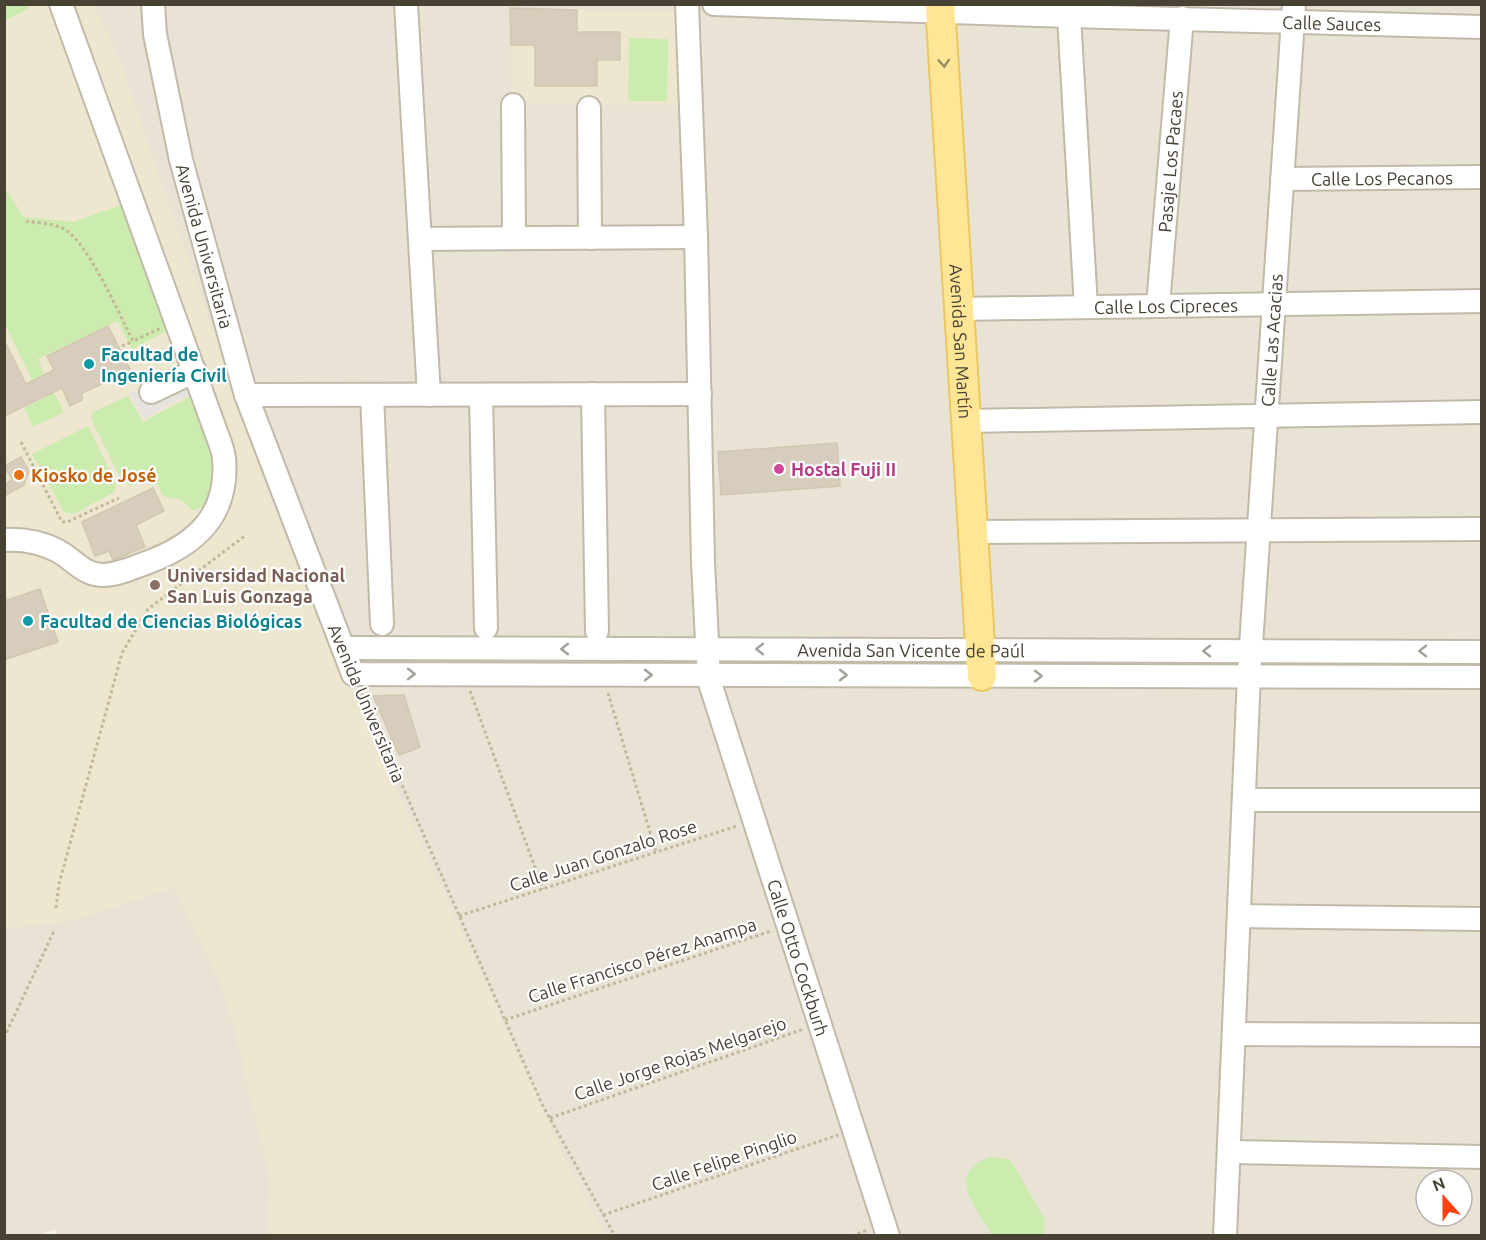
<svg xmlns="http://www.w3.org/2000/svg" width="1486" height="1240" font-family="Ubuntu,sans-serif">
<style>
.residential{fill:#e9e3d5;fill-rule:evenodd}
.education{fill:#eee7d0}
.green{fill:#ccebae}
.parking{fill:#e5e3df}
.building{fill:#d7cdbc;stroke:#d2c6af;stroke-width:1.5}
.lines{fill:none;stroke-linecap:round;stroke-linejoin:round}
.minor-casing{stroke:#c1baa9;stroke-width:26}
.major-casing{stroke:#ebc75f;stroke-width:32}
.path{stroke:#c3b699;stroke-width:3;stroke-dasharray:3 3;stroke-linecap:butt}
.minor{stroke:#fff;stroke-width:22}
.major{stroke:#ffe696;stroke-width:28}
.oneway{stroke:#9a8c61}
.oneway2{stroke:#a4a09a}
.culture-dot{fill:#0f9aa8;stroke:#fff;stroke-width:2}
.hotel-dot{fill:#d1479c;stroke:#fff;stroke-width:2}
.food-dot{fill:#e8710a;stroke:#fff;stroke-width:2}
.education-dot{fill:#8d6e63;stroke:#fff;stroke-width:2}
.labels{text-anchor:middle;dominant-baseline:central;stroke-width:4.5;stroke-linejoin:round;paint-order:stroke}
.street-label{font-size:18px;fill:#484235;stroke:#fff}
.culture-label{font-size:18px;font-weight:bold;fill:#0d838f;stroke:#fff;text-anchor:start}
.hotel-label{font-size:18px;font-weight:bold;fill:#b23c85;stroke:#fff;text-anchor:start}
.food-label{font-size:18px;font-weight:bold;fill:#c56008;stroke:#fff;text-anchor:start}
.education-label{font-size:18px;font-weight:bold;fill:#785e54;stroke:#fff;text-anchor:start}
</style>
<rect width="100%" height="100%" fill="#f4f1e7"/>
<!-- residential -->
<path class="residential" d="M5 5H1481V1235L57 1236 55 1229 40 1235 5 1236ZM1426 1180H1462V1216H1426Z"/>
<!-- education -->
<path class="education" d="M5 5H94L121 63 277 519 332 650 578 1187 606 1235H269L270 1179 234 1028 223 990 174 888 70 921 5 929Z
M510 8 681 12 683 105 512 104Z"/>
<!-- green -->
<path class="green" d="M4 5H27L29 9 5 20Z
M629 38 668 39 667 101H628Z
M6 190 24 217 73 222 121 205 167 331 132 349 118 321 38 359 45 376 33 382 5 324V191Z
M54 393 64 412 33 427 24 408Z
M196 393 219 474 206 504 194 511 181 500 163 496 153 476 130 486 122 481 91 419 93 412 128 396 143 422Z
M88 426 116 483 114 492 74 514 64 512 32 454Z
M990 1157 1009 1159 1013 1164 1045 1220 1043 1235H992C976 1207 944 1174 990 1157Z"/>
<!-- parking -->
<path class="parking" d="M182 369 194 392 144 418 130 394Z"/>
<!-- building -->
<path class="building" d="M510 8 577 10V32H620V60H597V86H535V45H511Z
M108 326 131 371 82 393V400L70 406 62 388 4 416V340L26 384 54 370 47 356Z
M837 443 840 486 721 495 718 452Z
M21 457 29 471 24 485 4 496V486L12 479 4 466Z
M153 488 164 511 136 525 145 547 113 560 109 551 95 556 82 522Z
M40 589 58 642 4 660V601Z
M404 695 420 747 399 755 373 696Z"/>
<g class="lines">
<defs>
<g id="minor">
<path id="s1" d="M153 4 155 34 181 160 246 395 353 674 1482 677"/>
<path d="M406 4 429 395"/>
<path id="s2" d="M687 4 696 237 703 562 709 680 888 1236"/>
<path id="s3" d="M714 4 1069 16 1482 27"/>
<path d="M1069 16 1086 307"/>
<path d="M513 105 514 238"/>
<path d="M589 108 590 238"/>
<path id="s4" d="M1282 179 1482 177"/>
<path d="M421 239 696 237"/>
<path id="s5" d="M1158 305 1182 18"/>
<path id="s6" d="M959 309 1482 301"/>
<path d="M151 392 195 371"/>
<path d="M593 394 597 631"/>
<path d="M246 395 700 394"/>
<path d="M372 395 382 624"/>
<path d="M481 395 486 628"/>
<path d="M967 421 1482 412"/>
<path d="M973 532 1482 529"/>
<path d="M4 540C23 539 41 542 58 551 73 559 84 575 102 575 117 575 132 568 146 563 196 545 229 515 224 458 223 449 219 440 216 432L61 4"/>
<path id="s7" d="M343 648 1482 652"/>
<path d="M1244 800H1482"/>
<path d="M1239 916 1482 919"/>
<path d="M1234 1034 1482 1035"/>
<path d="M1230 1152 1482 1157"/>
<path id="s8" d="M1225 1236 1249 675 1294 4"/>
</g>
<g id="major">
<path id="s9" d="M940 4 982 676"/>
</g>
</defs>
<!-- minor casing -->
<use href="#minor" class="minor-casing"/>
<!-- major casing -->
<use href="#major" class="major-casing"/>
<!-- path -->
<path class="path" d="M26 221C38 223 53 223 64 229 88 242 119 314 133 341L161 328
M122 346 133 341
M21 442 62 522H67L119 498
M470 691 543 889
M361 692 542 1104 615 1236
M608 693 656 852
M56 908 59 884 122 653 148 609 246 535
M459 916 737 826
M505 1020 771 931
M4 1038 54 931
M550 1118 804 1029
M603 1215 838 1135
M852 1236 867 1230"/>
<!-- minor -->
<use href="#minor" class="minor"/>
<!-- major -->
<use href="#major" class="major"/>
</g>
<!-- one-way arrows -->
<defs><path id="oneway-chevron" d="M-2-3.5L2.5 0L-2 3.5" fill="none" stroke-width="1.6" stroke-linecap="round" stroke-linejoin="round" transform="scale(1.5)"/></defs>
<use class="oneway" href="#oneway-chevron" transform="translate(944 63) rotate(86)"/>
<g class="oneway2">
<use href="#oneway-chevron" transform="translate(565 649) rotate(-180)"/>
<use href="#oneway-chevron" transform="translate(760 649) rotate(-180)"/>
<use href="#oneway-chevron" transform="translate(1207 651) rotate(-180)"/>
<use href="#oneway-chevron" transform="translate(1423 651) rotate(-180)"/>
<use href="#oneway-chevron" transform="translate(411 674)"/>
<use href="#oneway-chevron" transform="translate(648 675)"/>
<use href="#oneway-chevron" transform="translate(843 675)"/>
<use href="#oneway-chevron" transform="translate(1038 676)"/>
</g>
<!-- markers -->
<g class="culture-dot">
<circle cx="89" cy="364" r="6"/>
<circle cx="28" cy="621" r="6"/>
</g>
<circle class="hotel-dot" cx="779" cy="469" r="6"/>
<circle class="food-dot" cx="19" cy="475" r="6"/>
<circle class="education-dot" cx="155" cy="585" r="6"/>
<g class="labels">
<!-- street labels -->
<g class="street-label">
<text stroke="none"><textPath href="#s3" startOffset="618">Calle Sauces</textPath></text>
<text stroke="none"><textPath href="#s5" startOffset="144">Pasaje Los Pacaes</textPath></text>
<text stroke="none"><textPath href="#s4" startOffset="100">Calle Los Pecanos</textPath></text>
<text stroke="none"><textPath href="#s1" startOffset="248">Avenida Universitaria</textPath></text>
<text stroke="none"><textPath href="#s6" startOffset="207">Calle Los Cipreces</textPath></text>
<text stroke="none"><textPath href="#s9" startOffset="338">Avenida San Martín</textPath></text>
<text stroke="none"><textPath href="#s8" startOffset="897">Calle Las Acacias</textPath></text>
<text stroke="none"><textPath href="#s7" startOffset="568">Avenida San Vicente de Paúl</textPath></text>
<text transform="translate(367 703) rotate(67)">Avenida Universitaria</text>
<text transform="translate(603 855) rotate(-18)">Calle Juan Gonzalo Rose</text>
<text stroke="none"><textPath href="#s2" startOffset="968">Calle Otto Cockburh</textPath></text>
<text transform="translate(642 960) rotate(-18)">Calle Francisco Pérez Anampa</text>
<text transform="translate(680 1058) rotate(-19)">Calle Jorge Rojas Melgarejo</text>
<text transform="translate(724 1160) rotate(-19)">Calle Felipe Pinglio</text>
</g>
<!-- culture labels -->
<g class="culture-label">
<text x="101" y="354">Facultad de<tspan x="101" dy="21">Ingeniería Civil</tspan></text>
<text x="40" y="621">Facultad de Ciencias Biológicas</text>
</g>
<!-- hotel labels -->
<g class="hotel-label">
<text x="791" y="469">Hostal Fuji II</text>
</g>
<!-- food labels -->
<g class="food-label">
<text x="31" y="475">Kiosko de José</text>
</g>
<!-- education labels -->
<g class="education-label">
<text x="167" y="575">Universidad Nacional<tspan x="167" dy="21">San Luis Gonzaga</tspan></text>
</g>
</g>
<!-- border -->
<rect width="1486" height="1240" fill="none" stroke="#484235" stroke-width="12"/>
<!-- north arrow -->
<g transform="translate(1444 1198) rotate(339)"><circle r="28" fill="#ffffff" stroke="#b6b3ae" stroke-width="1.5"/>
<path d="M0-4.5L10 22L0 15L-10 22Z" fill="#ff4214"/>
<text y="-9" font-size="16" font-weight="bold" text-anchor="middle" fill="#484235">N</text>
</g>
</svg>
